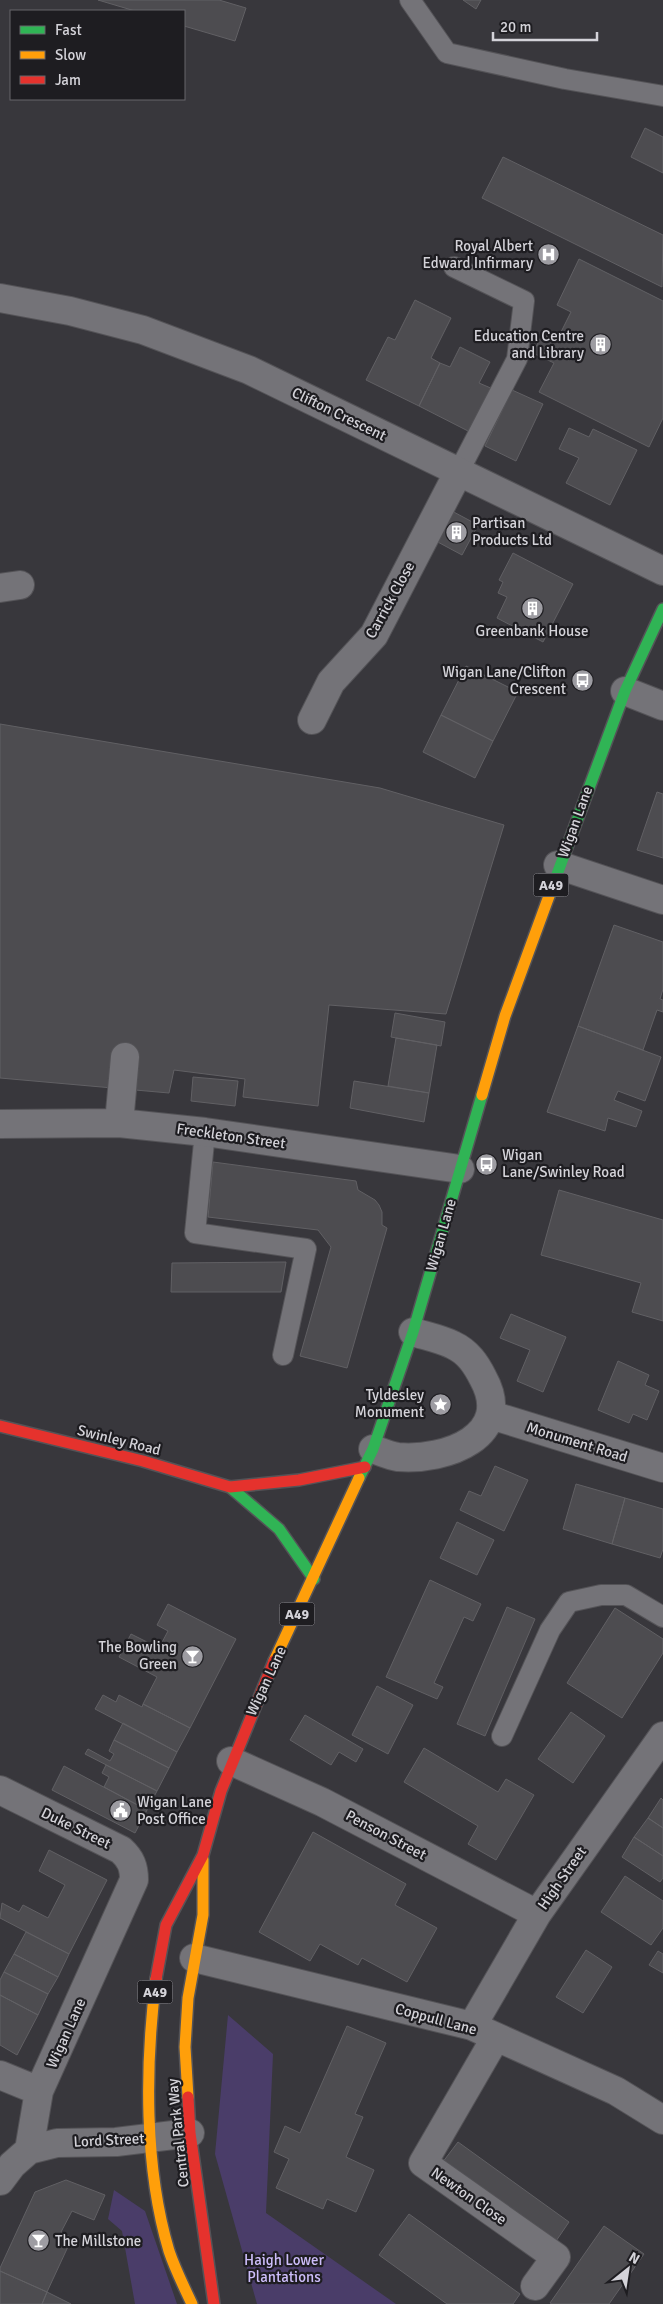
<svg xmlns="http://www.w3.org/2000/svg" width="663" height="2304" font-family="Signika,sans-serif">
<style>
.green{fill:#4a3d69}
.building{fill:#4d4c50;stroke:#616064}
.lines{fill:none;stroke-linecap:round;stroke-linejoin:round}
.lane-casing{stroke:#545357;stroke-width:22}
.street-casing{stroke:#545357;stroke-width:30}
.fast-casing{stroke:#545357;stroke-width:14}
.slow-casing{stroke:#545357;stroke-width:14}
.jam-casing{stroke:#545357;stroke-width:14}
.lane{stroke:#747378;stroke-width:20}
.street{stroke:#747378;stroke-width:28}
.fast{stroke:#30b455;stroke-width:11}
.slow{stroke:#ff9f0a;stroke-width:11}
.jam{stroke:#e5322d;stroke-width:11}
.labels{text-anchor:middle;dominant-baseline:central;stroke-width:4.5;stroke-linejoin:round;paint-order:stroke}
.shield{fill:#1e1d21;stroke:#9d9ca2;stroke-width:1}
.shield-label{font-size:14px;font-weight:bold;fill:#d4d3d9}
.poi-label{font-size:15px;fill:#d4d3d9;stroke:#1e1d21;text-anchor:end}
.street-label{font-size:15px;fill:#d4d3d9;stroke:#1e1d21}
.park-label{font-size:15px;fill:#cdbdfa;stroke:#1e1d21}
</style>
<rect width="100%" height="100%" fill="#38373c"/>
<!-- green -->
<path class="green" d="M228 2015 273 2054 266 2213 396 2304H257L215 2154Z
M114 2190 145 2211 177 2304H135L122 2231 108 2219Z"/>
<!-- building -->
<path class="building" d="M98 0H219L246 8 235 41 184 26V11H135Z
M463 0H481L476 9Z
M645 128 663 137V173L631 157Z
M503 157 663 235 662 287 482 198Z
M579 259 663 301V418L649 447 539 392 554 363 533 353 545 329 559 336 571 312 557 305Z
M415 300 451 318 431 358 440 363 419 406 366 380 388 337 395 340Z
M460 347 490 362 479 383 493 389 470 432 419 406 440 363 450 367Z
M512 390 543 404 516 461 485 446Z
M569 428 589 437 593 429 637 450 610 505 566 483 579 458 559 449Z
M450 510 478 525 462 555 434 540Z
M513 553 573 584 543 642 497 618 507 597 498 593 503 582 499 580Z
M466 666 518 692 493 741 441 715Z
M441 715 493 741 475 778 423 752Z
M0 724 380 788 504 825 446 1014 329 1005 318 1106 243 1097 245 1079 174 1070 169 1093 0 1078Z
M657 792 663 794V858L637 850Z
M614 925 663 942V989L660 999 663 1000V1012L657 1010 643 1050 578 1026Z
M395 1013 445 1022 441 1046 391 1037Z
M578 1026 661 1057 645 1101 618 1091 614 1100 642 1111 636 1127 608 1118 605 1131 547 1112Z
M396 1038 437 1045 429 1093 388 1086Z
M193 1077 238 1081 235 1106 191 1101Z
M354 1081 429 1093 424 1122 350 1108Z
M213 1162 356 1181 358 1190 375 1200 379 1205 382 1212V1225L387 1228 347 1368 300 1356 331 1247 318 1230 208 1217Z
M559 1190 663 1220V1321L632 1312 641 1283 541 1255Z
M286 1262 281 1292H171L172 1263Z
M511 1314 566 1337 543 1392 517 1381 530 1350 500 1338Z
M618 1361 649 1375 645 1385 659 1391 647 1420 633 1414 629 1423 598 1410Z
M495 1466 528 1480 504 1531 460 1510 469 1491 481 1496Z
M576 1484 625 1498 612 1544 563 1529Z
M625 1498 663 1509V1549L660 1558 612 1544Z
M457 1522 494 1540 477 1575 440 1558Z
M430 1580 481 1604 473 1621 464 1617 434 1683 443 1687 437 1699 386 1677Z
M168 1604 236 1639 190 1728 143 1704 157 1677 119 1657 131 1634 159 1648 168 1631 157 1625Z
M507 1607 535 1619 485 1736 457 1724Z
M615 1608 663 1639V1653L622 1718 567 1683Z
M377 1686 413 1705 388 1754 352 1735Z
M103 1695 116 1702 119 1695 142 1707 143 1704 190 1728 177 1752 95 1709Z
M571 1712 605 1736 573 1783 538 1759Z
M305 1715 363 1749 356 1762 339 1752 331 1765 290 1740Z
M123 1723 177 1752 169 1768 114 1740Z
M114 1740 169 1768 157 1791 85 1754 88 1749 110 1761 114 1754 109 1751Z
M424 1748 498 1792 506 1779 534 1795 496 1860 468 1844 478 1826 404 1782Z
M106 1765 157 1791 147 1810 104 1787 109 1777 102 1773Z
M64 1766 147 1810 135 1833 52 1790Z
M661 1798 663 1800V1828L648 1818Z
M648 1818 663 1828V1856L634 1837Z
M313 1832 406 1884 395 1905 437 1928 407 1982 362 1958 358 1965 320 1944 310 1961 259 1932Z
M634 1837 663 1856V1878L660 1882 622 1857Z
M49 1850 107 1880 69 1954 0 1918 2 1903 19 1912 23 1905 48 1918 65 1885 39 1871Z
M625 1876 663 1901V1928L651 1945 601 1912Z
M26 1932 69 1954 58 1977 14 1954Z
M586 1950 612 1967 583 2013 556 1997Z
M658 1951 663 1954V1973L649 1965Z
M14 1954 58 1977 48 1994 4 1972Z
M4 1972 48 1994 38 2015 0 1995V1980Z
M0 1995 38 2015 17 2055 0 2045Z
M347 2026 386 2043 355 2114 363 2117 346 2157 374 2170 356 2212 327 2199 323 2209 276 2188 289 2159 274 2152 285 2126 300 2133Z
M458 2142 569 2222 554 2244 442 2163Z
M66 2180 105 2195 94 2220 72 2211 61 2232 72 2238 47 2292 0 2271V2268L35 2192Z
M409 2214 520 2294 513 2304H447L379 2255Z
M604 2226 644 2254 609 2304H552L550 2303Z
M0 2271 47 2292 42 2304H0Z
M47 2292 71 2304H42Z"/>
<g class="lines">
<defs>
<path id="lane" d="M410 0 447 53 565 79 663 96
M454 267 524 301 517 359 458 473
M205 1132 195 1233 306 1249 283 1355
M502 1736 550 1630 569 1602 601 1595H626L663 1617"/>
<path id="street" d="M0 298 70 311 143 330 249 370 663 571
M0 588 20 585
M625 691 663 706
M312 720 331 682 374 635 458 473
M558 865 663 900
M119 1123 125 1057
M0 1124 119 1123 205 1132 460 1169
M491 1415 663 1468
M373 1449C381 1452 390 1456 398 1457 446 1461 515 1436 483 1378 476 1364 468 1352 453 1345 441 1339 426 1336 413 1332
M231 1761 322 1802 537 1914
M0 1790 121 1850C131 1859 134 1867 134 1880L39 2091 29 2150 12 2165 0 2181
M194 1958 472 2026 616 2091 663 2120
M472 2026 537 1914 663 1736
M496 2037 423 2163 556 2257 535 2286
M0 2075 39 2091
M29 2150 57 2143 116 2142 190 2133"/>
<path id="fast" d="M549 896 625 691 663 609
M359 1478 373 1449 413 1332 482 1095
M230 1487 279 1529 314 1579"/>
<path id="slow" d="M482 1095 505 1016 549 896
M274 1661 359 1478
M156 1979C145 2066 144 2167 169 2251 175 2269 184 2287 192 2304
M188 2097 185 2047 188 1998 203 1915V1859"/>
<path id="jam" d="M0 1426 143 1461 230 1487 299 1480 365 1467
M156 1979 166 1925 203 1855 221 1791 274 1661
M188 2097 190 2133 214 2304"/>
</defs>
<!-- lane casing -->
<use href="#lane" class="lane-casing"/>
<!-- street casing -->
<use href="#street" class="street-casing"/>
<!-- fast casing -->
<use href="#fast" class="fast-casing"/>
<!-- slow casing -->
<use href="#slow" class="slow-casing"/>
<!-- jam casing -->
<use href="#jam" class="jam-casing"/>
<!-- lane -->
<use href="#lane" class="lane"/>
<!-- street -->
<use href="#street" class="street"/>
<!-- fast -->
<use href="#fast" class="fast"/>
<!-- slow -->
<use href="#slow" class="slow"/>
<!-- jam -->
<use href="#jam" class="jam"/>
</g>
<!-- icons -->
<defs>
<symbol id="hospital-disc" viewBox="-11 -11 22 22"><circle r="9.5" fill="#9d9ca2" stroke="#1e1d21"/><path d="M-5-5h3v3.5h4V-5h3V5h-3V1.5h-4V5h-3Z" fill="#fff"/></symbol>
<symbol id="building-disc" viewBox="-11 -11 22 22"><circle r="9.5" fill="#9d9ca2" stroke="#1e1d21"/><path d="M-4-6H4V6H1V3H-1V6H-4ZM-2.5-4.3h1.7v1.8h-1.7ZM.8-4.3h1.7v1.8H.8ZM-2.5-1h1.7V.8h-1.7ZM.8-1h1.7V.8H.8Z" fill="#fff"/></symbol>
<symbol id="bus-disc" viewBox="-11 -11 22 22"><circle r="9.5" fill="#9d9ca2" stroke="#1e1d21"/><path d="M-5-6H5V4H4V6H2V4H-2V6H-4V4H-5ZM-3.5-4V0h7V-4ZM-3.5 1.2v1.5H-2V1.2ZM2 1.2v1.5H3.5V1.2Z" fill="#fff"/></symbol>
<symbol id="sight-disc" viewBox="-11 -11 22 22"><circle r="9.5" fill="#9d9ca2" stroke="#1e1d21"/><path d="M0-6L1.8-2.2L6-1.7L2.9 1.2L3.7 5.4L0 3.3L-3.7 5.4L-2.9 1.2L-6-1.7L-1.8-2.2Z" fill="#fff"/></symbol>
<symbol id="bar-disc" viewBox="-11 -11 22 22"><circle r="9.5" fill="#9d9ca2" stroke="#1e1d21"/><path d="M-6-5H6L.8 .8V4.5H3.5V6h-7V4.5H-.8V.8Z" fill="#fff"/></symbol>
<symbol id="civic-disc" viewBox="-11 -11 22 22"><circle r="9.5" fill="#9d9ca2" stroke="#1e1d21"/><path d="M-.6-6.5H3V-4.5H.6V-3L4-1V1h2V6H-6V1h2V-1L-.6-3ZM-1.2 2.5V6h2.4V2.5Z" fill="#fff"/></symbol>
</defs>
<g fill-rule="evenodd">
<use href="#hospital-disc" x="536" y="242" width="25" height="25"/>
<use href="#building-disc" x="588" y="332" width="25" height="25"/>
<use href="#building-disc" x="444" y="520" width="25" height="25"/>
<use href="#building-disc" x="520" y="596" width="25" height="25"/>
<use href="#bus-disc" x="570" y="668" width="25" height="25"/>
<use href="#bus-disc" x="474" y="1152" width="25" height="25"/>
<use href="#sight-disc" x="428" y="1392" width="25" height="25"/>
<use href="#bar-disc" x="180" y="1644" width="25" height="25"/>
<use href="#civic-disc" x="108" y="1798" width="25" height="25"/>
<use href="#bar-disc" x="26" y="2228" width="25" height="25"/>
</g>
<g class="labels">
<!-- shield labels -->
<g class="shield">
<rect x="533.5" y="873.5" width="35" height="23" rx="4"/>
<rect x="279.5" y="1602.5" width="35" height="23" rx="4"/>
<rect x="137.5" y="1980.5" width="35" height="23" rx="4"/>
</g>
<g class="shield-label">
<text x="551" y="885">A49</text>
<text x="297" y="1614">A49</text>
<text x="155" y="1992">A49</text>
</g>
<!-- poi labels -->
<g class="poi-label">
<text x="533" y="246">Royal Albert<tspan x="533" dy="17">Edward Infirmary</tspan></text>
<text x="584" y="336">Education Centre<tspan x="584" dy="17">and Library</tspan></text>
<text x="472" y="523" text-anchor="start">Partisan<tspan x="472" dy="17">Products Ltd</tspan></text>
<text x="532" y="631" text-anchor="middle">Greenbank House</text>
<text x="566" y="672">Wigan Lane/Clifton<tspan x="566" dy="17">Crescent</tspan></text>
<text x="502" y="1155" text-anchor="start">Wigan<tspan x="502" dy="17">Lane/Swinley Road</tspan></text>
<text x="424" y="1395">Tyldesley<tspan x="424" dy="17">Monument</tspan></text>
<text x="177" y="1647">The Bowling<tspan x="177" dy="17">Green</tspan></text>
<text x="137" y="1802" text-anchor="start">Wigan Lane<tspan x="137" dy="17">Post Office</tspan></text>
<text x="55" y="2241" text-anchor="start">The Millstone</text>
</g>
<!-- street labels -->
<g class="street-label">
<text transform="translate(339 414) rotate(26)">Clifton Crescent</text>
<text transform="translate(390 600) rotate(-61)">Carrick Close</text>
<text transform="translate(575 822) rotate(-70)">Wigan Lane</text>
<text transform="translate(231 1136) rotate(8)">Freckleton Street</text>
<text transform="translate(441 1235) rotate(-74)">Wigan Lane</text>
<text transform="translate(119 1440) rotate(14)">Swinley Road</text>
<text transform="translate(577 1442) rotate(17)">Monument Road</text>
<text transform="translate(266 1681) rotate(-65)">Wigan Lane</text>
<text transform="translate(76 1828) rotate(26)">Duke Street</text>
<text transform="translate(386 1835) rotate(28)">Penson Street</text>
<text transform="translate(562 1878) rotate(-55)">High Street</text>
<text transform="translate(436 2019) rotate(15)">Coppull Lane</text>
<text transform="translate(66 2033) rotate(-66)">Wigan Lane</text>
<text transform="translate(178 2133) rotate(-96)">Central Park Way</text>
<text transform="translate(109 2140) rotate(-3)">Lord Street</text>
<text transform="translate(469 2196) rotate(35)">Newton Close</text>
</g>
<!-- park labels -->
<g class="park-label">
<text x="284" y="2260">Haigh Lower<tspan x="284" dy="17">Plantations</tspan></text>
</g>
</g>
<!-- legend -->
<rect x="10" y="10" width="175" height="90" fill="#1e1d21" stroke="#67666b"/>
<rect x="20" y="26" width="25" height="8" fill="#30b455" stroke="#67666b"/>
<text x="55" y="35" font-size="15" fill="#d4d3d9">Fast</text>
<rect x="20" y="51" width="25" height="8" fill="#ff9f0a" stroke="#67666b"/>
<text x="55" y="60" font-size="15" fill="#d4d3d9">Slow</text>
<rect x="20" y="76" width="25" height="8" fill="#e5322d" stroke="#67666b"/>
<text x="55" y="85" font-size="15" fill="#d4d3d9">Jam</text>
<!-- north arrow -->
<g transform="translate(628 2269) rotate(30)" stroke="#1e1d21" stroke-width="4" paint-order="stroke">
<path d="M0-4L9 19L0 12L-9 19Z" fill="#d4d3d9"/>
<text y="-8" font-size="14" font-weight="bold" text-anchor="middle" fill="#d4d3d9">N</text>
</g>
<!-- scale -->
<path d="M493 32v8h104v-8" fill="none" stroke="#d4d3d9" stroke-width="2.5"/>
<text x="500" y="32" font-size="15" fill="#d4d3d9" stroke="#1e1d21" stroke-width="4" paint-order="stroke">20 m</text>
</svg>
